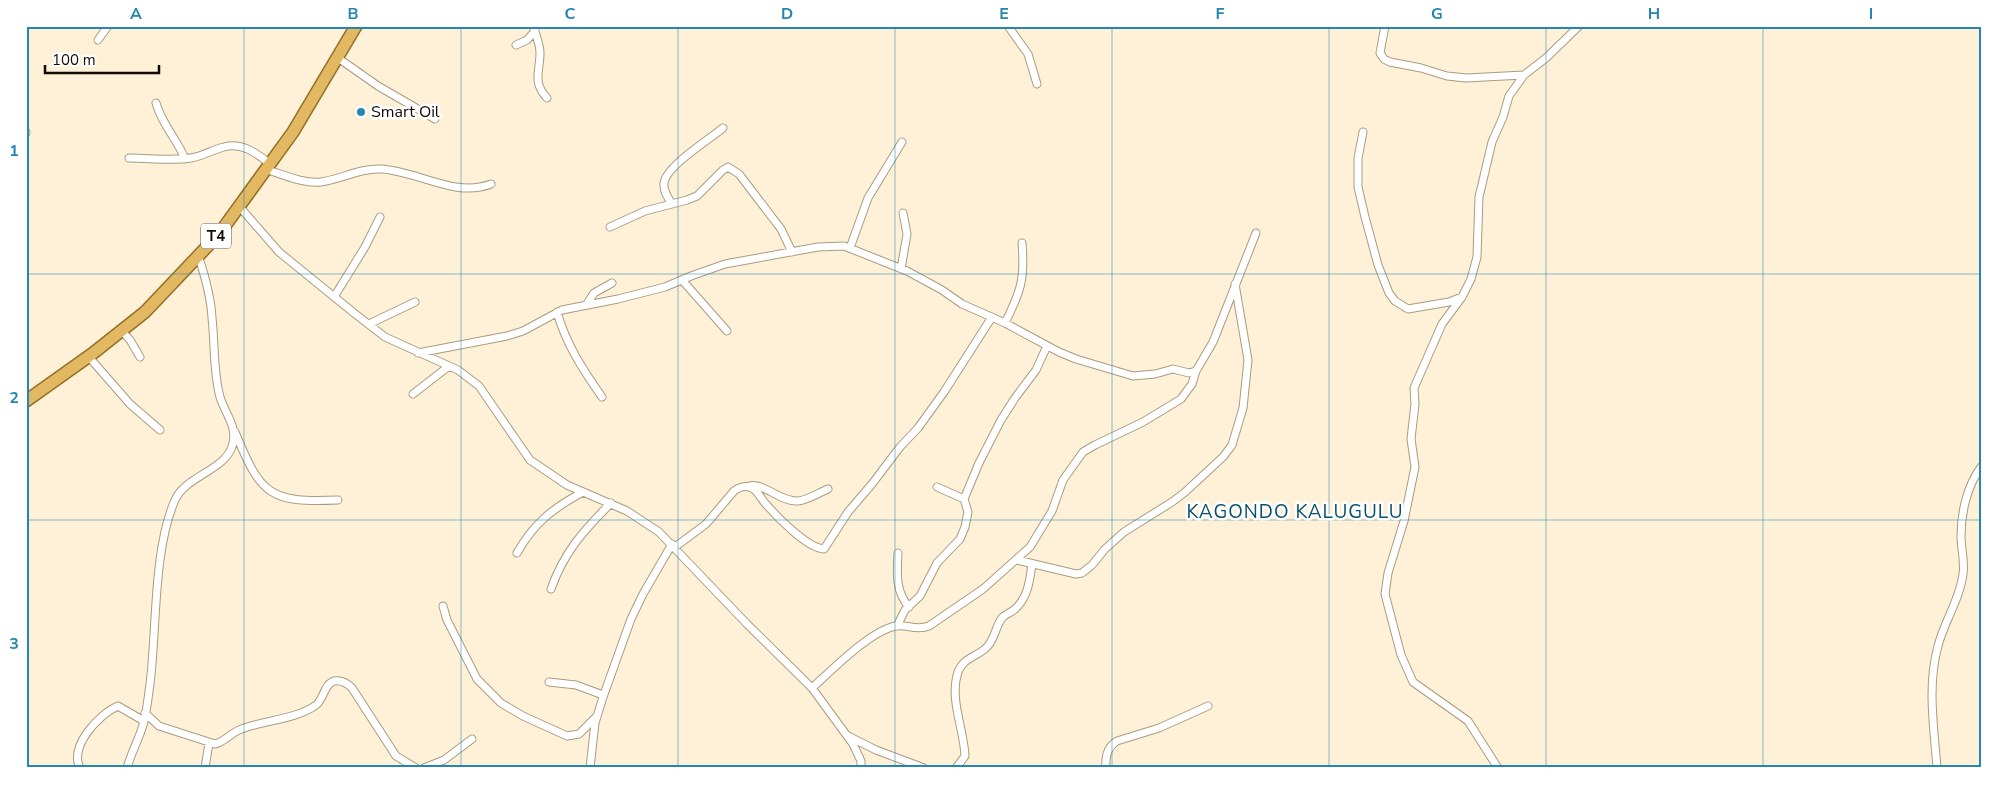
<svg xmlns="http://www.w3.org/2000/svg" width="2007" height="794" font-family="'Nunito Sans',sans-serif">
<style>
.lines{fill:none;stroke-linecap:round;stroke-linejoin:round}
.minor-casing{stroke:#ab9b7e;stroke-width:9}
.trunk-casing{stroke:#947027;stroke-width:14}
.minor{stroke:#fff;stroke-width:7}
.trunk{stroke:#e2b862;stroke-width:11}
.grid{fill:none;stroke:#2586b1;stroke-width:1;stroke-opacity:0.55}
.poi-dot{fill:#2586b1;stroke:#fff;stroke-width:2}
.labels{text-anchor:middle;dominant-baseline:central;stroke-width:5;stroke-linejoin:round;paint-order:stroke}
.shield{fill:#fff;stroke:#58544f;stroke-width:1}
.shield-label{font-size:15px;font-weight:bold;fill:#110b03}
.poi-label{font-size:16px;fill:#110b03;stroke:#fff;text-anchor:start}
.quarter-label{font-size:19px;letter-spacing:1px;fill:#07506d;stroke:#fff}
.neatline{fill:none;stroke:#2586b1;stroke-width:2}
.grid-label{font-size:16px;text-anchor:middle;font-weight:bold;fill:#2586b1}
</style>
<rect width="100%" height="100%" fill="#fef1d8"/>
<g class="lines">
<defs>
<path id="minor" d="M533 26C536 35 540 44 540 53 540 71 532 82 547 98
M1008 26 1028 54 1037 84
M1385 26 1380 53 1384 59 1390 62 1421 68 1447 76 1466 78 1524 75
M98 40 108 26
M516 45 527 40 535 31
M338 58 378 86 435 119
M156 103C162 125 177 139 185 159
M26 132V133
M1363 132 1358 158V187L1365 217 1378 265 1389 293 1395 301 1408 309 1449 302 1462 297
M129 158C149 158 171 161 191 158 203 156 212 150 224 147 242 142 256 153 269 163
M265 169C282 174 303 184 321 182 342 179 360 168 381 169 418 171 455 198 491 184
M672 204C668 198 663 191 664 183 666 166 710 139 723 128
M239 206 279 252 354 313 385 337 458 370 479 386 530 460 567 485 627 511 659 532 747 624 812 688 853 744 861 761V768
M610 227 645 211 687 200 697 196 723 170 728 167 739 174 781 229 792 252
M850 248 868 198 902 142
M901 269 907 234 903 213
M682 280 727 331
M334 297 365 247 380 217
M587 304 594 293 612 283
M557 312C566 344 583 370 602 397
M1005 323C1021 291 1025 279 1022 243
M369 324 415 302
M121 330 130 340 140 357
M418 353 507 336 523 331 562 310 618 299 665 287 691 276 725 264 818 247 844 246 907 271 942 290 962 304 1005 323 1059 352 1076 359 1133 376 1155 374 1173 369 1189 373 1196 371 1213 342 1256 233
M88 356 130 404 160 430
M413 394 449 366
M235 432C261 495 269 503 338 500
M749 486C763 482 780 502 798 501 808 500 818 493 828 489
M964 499 979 463 1001 420 1015 398 1036 370 1047 346
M675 547 706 524 734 491C739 487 746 485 752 488 758 491 761 499 765 503 776 516 807 548 824 549L848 512 872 484 900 447 918 428 944 392 992 317
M517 553C534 523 553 508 583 492
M898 553C897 573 895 591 909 607
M1017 560 1076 574 1082 573 1092 565 1105 549 1124 532 1172 502 1184 493 1223 457 1232 445 1243 408 1248 360 1235 284
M551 589C564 552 584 530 611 503
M443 606 447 620 477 679 501 703 523 716 567 736 579 734 596 717
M897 626 905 610 920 596 937 563 960 539 965 527 968 512 964 499 937 487
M549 682 576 685 603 695
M812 688C831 671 871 630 896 626 908 624 915 631 929 626L983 589 1030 547 1052 511 1063 480 1083 452 1095 445 1143 422 1181 399 1192 384 1196 371
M145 713 159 726 215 744C224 742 230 734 239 730 260 721 298 719 316 705 324 699 324 684 334 681 342 680 347 683 352 688L396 756 416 768
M848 736 876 750 924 768
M80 768C69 746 99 714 118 706L144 721
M127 768C131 753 139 739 143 725 147 712 148 697 150 684 157 628 153 550 175 500 186 475 228 470 233 443 237 425 225 414 220 397 213 371 215 344 212 318 211 296 205 276 198 255
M205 768 209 743
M424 768 444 760 472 739
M590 768 595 723 603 697 631 619 643 594 672 544
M956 768 965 756C964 729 949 699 958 672 963 658 976 657 986 648 995 640 995 627 1002 618 1005 614 1011 613 1015 609 1028 598 1030 579 1032 564
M1106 768C1105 757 1107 747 1117 741L1159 728 1208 706
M1498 768 1468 721 1413 682 1401 655 1385 594 1388 573 1404 521 1415 467 1411 439 1415 404 1414 388 1442 324 1462 297 1471 279 1477 257 1479 197 1492 142 1503 117 1509 96 1524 75 1546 58 1579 26
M1937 768C1934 728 1927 685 1938 646 1944 622 1960 599 1963 574 1965 561 1961 549 1961 536 1961 513 1967 486 1981 467"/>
<path id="trunk" d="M26 401 92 354 145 312 219 234 293 132 356 26"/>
</defs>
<!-- minor casing -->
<use href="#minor" class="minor-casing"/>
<!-- trunk casing -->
<use href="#trunk" class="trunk-casing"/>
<!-- minor -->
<use href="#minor" class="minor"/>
<!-- trunk -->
<use href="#trunk" class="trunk"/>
</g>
<!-- grid -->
<path class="grid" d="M244 26V768M461 26V768M678 26V768M895 26V768M1112 26V768M1329 26V768M1546 26V768M1763 26V768M26 274H1981M26 520H1981"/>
<!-- markers -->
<circle class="poi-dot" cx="361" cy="112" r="5"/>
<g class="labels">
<!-- shield labels -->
<rect class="shield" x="201" y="223.5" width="30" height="25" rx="4"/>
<g class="shield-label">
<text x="216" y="236">T4</text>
</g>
<!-- poi labels -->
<g class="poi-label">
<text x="371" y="112">Smart Oil</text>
</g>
<!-- quarter labels -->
<g class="quarter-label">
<text x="1295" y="512">KAGONDO KALUGULU</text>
</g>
</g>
<!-- border -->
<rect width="2007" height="794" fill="none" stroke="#ffffff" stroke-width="55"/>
<!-- scale -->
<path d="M45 65v8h114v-8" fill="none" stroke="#110b03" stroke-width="2.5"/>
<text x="52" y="65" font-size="15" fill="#110b03" stroke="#ffffff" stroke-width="4" paint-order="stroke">100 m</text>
<rect x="28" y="28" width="1952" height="738" class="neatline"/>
<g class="grid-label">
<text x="136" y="19">A</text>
<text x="353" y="19">B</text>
<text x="570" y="19">C</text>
<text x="787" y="19">D</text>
<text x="1004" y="19">E</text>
<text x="1220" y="19">F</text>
<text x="1437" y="19">G</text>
<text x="1654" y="19">H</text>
<text x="1871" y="19">I</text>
<text x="14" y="156">1</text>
<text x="14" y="403">2</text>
<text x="14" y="649">3</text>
</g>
</svg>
